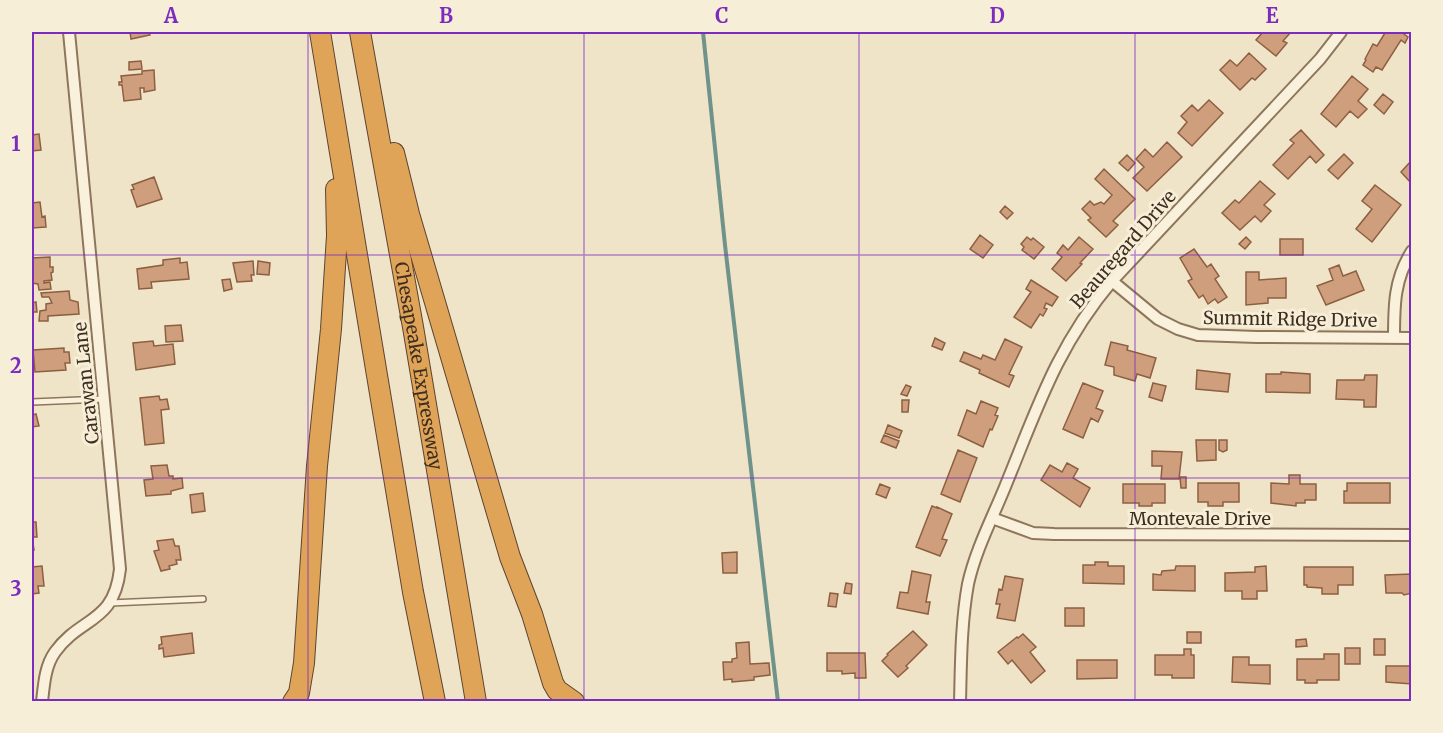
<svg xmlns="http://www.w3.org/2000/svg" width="1443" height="733" font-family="Merriweather,serif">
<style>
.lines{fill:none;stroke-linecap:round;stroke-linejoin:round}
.stream{stroke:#6f938a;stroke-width:4}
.building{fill:#cf9f7d;stroke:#8d5f41;stroke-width:1.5}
.lane-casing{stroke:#8d765c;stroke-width:8}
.street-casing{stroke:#8d765c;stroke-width:14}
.highway-casing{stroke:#5b4430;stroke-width:22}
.lane{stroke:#faf1dc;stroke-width:5}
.street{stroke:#faf1dc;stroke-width:10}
.highway{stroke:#e0a458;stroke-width:20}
.grid{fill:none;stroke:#7b2cbf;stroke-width:1.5;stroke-opacity:0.55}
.labels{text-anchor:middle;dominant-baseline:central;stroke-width:6;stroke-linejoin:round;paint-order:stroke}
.street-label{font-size:18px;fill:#3d2e20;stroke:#f7eed8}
.neatline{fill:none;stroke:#7b2cbf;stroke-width:2}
.grid-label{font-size:20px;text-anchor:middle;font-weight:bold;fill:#7b2cbf}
</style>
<rect width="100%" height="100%" fill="#f0e4c8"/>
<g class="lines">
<!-- stream -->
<path class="stream" d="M703 32 725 245 778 702"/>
</g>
<!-- building -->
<path class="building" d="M130 32H149L150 35 131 39Z
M1263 32H1291L1283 41 1287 43 1276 56 1256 40Z
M1383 32H1401L1408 37 1405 43 1401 40 1382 70 1376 67 1373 72 1363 65 1366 60 1365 59 1373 44 1377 46 1385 33Z
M1249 53 1266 69 1255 80 1252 78 1240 90 1220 70 1230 60 1237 66Z
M141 61 142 69 129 70V62Z
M154 70 155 90 144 92V88H140L141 99 124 101 122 85H119V82H122L121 76 142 74V71Z
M1352 76 1368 89 1358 101 1367 109 1358 118 1350 111 1336 127 1321 114Z
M1383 94 1393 102 1384 114 1374 105Z
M1209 100 1223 113 1192 146 1178 133 1187 122 1181 116 1192 105 1198 111Z
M1301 130 1324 155 1316 163 1310 156 1288 179 1273 165 1294 143 1290 140Z
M39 134 41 150 32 151V135Z
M1167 142 1182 157 1147 191 1133 178 1144 167 1136 159 1145 149 1153 157Z
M1344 154 1353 163 1338 179 1328 170Z
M1127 155 1135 163 1128 171 1119 163Z
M1412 160V184L1401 172Z
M1104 169 1135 199 1113 221 1118 225 1106 237 1088 220 1091 218 1082 209 1090 201 1094 205 1101 202 1104 204 1112 195 1095 179Z
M154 177 162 199 137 207 131 190 134 189 132 185Z
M1260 181 1275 194 1264 205 1271 211 1261 222 1255 216 1240 230 1222 213 1235 200 1239 203Z
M1375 185 1401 205 1372 242 1356 229 1372 209 1362 201Z
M40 202 42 217 45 216 46 227 32 228V203Z
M1005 206 1013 213 1007 219 1000 212Z
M980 235 993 245 983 258 970 249Z
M1027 237 1031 240 1033 238 1044 247 1034 259 1022 250 1024 247 1021 244Z
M1079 237 1093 249 1080 263 1082 264 1066 281 1052 269 1062 257 1057 253 1063 245 1068 250Z
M1246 237 1251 242 1245 249 1239 244Z
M1280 239H1303V255H1280Z
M1194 249 1207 267 1211 264 1219 276 1215 279 1227 297 1218 303 1215 299 1208 304 1203 295 1199 298 1188 281 1192 279 1180 258Z
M50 257V267H53V272L51 273 52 280 44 281V283L50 282 51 289 39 290 38 284 32 283V258Z
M180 258V263L187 262 189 279 151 282 152 288 139 289 137 269 163 265V260Z
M253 261 254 275H251L252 281 237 282 233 263Z
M258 261 270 263 269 275 257 274Z
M1339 265 1343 276 1356 271 1364 290 1326 305 1317 286 1333 280 1329 269Z
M1246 272H1259V280L1286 278V298H1268V303L1246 305Z
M230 279 232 289 224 291 222 280Z
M1031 280 1058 297 1052 306 1046 303 1044 308 1047 309 1043 316 1040 314 1031 328 1014 317 1031 292 1026 289Z
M69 291 70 300 78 302 79 314 48 316V321H39L40 311 46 310V304L52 303 49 297H42L41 293Z
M36 302 37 312H32V303Z
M181 325 183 341 166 342 165 326Z
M935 338 945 343 942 350 932 346Z
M1005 339 1022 347 1009 374 1014 376 1009 387 979 373 980 370 960 361 964 352 981 359 983 355 995 360Z
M153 341 154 346 173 344 175 364 136 370 133 343Z
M1111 342 1128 346 1127 350 1156 358 1150 378 1137 374 1135 381 1114 375V367L1105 365Z
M64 348V352H69L70 363H65L66 370 35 372 33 350Z
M1197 370 1230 374 1228 392 1196 389Z
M1281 372 1310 374V393L1266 392V374H1281Z
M1365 375H1377L1376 407H1364V400L1336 399 1337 380H1364Z
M1083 383 1103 391 1096 408 1103 411 1098 422 1091 418 1083 438 1063 429Z
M1153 383 1166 386 1162 401 1149 397Z
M906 385 911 387 907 396 901 394Z
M159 396 160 400 167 399 169 409 161 410 164 443 145 445 140 398Z
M902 400H909L908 412H902Z
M981 401 998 408 995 415 998 416 992 430 990 429 983 447 958 435 967 410 976 414Z
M36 414 39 426 32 427V415Z
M888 425 902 431 899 438 885 433Z
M884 435 899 441 896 448 881 442Z
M1196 440H1216V460L1197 461Z
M1219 440H1227V450L1223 452 1219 450Z
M958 450 977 458 960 502 941 494Z
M1152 451 1182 452 1179 479H1161L1162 466H1152Z
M1067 463 1078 469 1073 478 1090 488 1080 507 1041 480 1050 465 1062 472Z
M167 465 169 476H173V479L182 478 183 488 171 491V494L146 496 144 480 153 479 151 466Z
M1289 475H1300V484H1316V500H1305V503H1296V506L1271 503V483L1289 484Z
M1180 477H1186V488H1181Z
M1198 483H1239V502H1223V506H1208V502H1198Z
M1347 483H1390V503H1344V491H1347Z
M880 484 890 488 886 498 876 494Z
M1123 484H1165V503H1152V506H1139V503H1123Z
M203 493 205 511 192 513 190 495Z
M932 506 937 508V507L952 514 942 539 947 540 940 556 916 547Z
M32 522H36L37 537H32L34 550H32Z
M173 539 175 546H179L181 560H176L177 564 169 566 170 569 161 571 154 551 159 550 157 541Z
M737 552V573H723L722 553Z
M1095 562H1108V566H1124V584L1083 583V565H1095Z
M42 566 44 586H38L39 593 32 594V567Z
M1176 566H1195V591L1153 590V574L1161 575 1162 571 1175 570Z
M1266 566 1267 591H1257V599H1242V591H1225V573L1255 572V567Z
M1304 567H1353V585H1338V594H1322V588L1307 587V585H1304Z
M912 571 931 575 926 602H930L928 614 897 608 900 592 908 593Z
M1412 574V593L1404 595 1402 593H1386L1385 575Z
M1005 576 1023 579 1015 621 997 618 1000 604H996L999 589 1002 590Z
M846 583 852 584 851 594 844 593Z
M830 593 838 594 836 607 828 606Z
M1065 608H1084V626H1065Z
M913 631 927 645 906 666 908 668 898 677 882 661 888 655 887 654Z
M1187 632H1201V643H1187Z
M192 633 194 653 164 657 163 648 159 649V645L162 644 161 637Z
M1023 634 1036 647 1030 652 1045 671 1031 683 1012 660 1008 664 998 652 1017 637 1018 638Z
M1306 639 1307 646 1296 647V640Z
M1374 639H1385V655H1374Z
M749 642 750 664 769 663 770 675 754 677V680L732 682V679L724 680 723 662H732V659L737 658 736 643Z
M1345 648H1360V664H1345Z
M1184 649H1191V655H1194V678H1172V675H1155V655H1184Z
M827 653H865L866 678H855V673L842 674V671H827Z
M1324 654H1339V680H1317V683H1305V680H1297V659H1324Z
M1233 657H1249V665H1270V684L1232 682Z
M1077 660H1117V678L1077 679Z
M1386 666H1412V684L1386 682Z"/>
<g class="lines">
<defs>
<path id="lane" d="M32 402 104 399
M110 603 203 599"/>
<path id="street" d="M1112 281 1158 319 1178 329 1198 335 1257 337 1412 338
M1394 338C1394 306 1394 279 1412 251
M992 518 1033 533 1054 534 1412 535
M42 702C44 684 45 666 55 652 81 616 114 624 120 569L69 32
M960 702C961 662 961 623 968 584 976 548 994 515 1007 482 1038 406 1058 345 1112 281L1320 59 1341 32"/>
<g id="highway">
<path d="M320 32 413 592 435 702"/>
<path id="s1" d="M360 32 413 327 476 702"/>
<path d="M394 153 409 214 510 557 532 614 553 683 557 690 574 702"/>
<path d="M293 702 299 693 304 663 317 466 331 329 337 236 336 189"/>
</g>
</defs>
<!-- lane casing -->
<use href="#lane" class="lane-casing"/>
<!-- street casing -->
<use href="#street" class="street-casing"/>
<!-- highway casing -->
<use href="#highway" class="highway-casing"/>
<!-- lane -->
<use href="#lane" class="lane"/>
<!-- street -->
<use href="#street" class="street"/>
<!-- highway -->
<use href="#highway" class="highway"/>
</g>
<!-- grid -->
<path class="grid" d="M308 32V702M584 32V702M859 32V702M1135 32V702M32 255H1412M32 478H1412"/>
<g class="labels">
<!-- street labels -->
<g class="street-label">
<text transform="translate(1123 249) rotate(-49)">Beauregard Drive</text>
<text transform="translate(1290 319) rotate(1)">Summit Ridge Drive</text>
<text stroke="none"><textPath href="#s1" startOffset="339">Chesapeake Expressway</textPath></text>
<text transform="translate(86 383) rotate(-96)">Carawan Lane</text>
<text x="1200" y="518">Montevale Drive</text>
</g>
</g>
<!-- border -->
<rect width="1443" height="733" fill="none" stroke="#f7eed8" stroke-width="66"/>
<rect x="33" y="33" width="1377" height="667" class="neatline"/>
<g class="grid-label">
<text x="171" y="23">A</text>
<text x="446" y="23">B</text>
<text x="722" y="23">C</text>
<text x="997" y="23">D</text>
<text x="1272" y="23">E</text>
<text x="16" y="151">1</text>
<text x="16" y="373">2</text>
<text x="16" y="596">3</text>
</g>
</svg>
